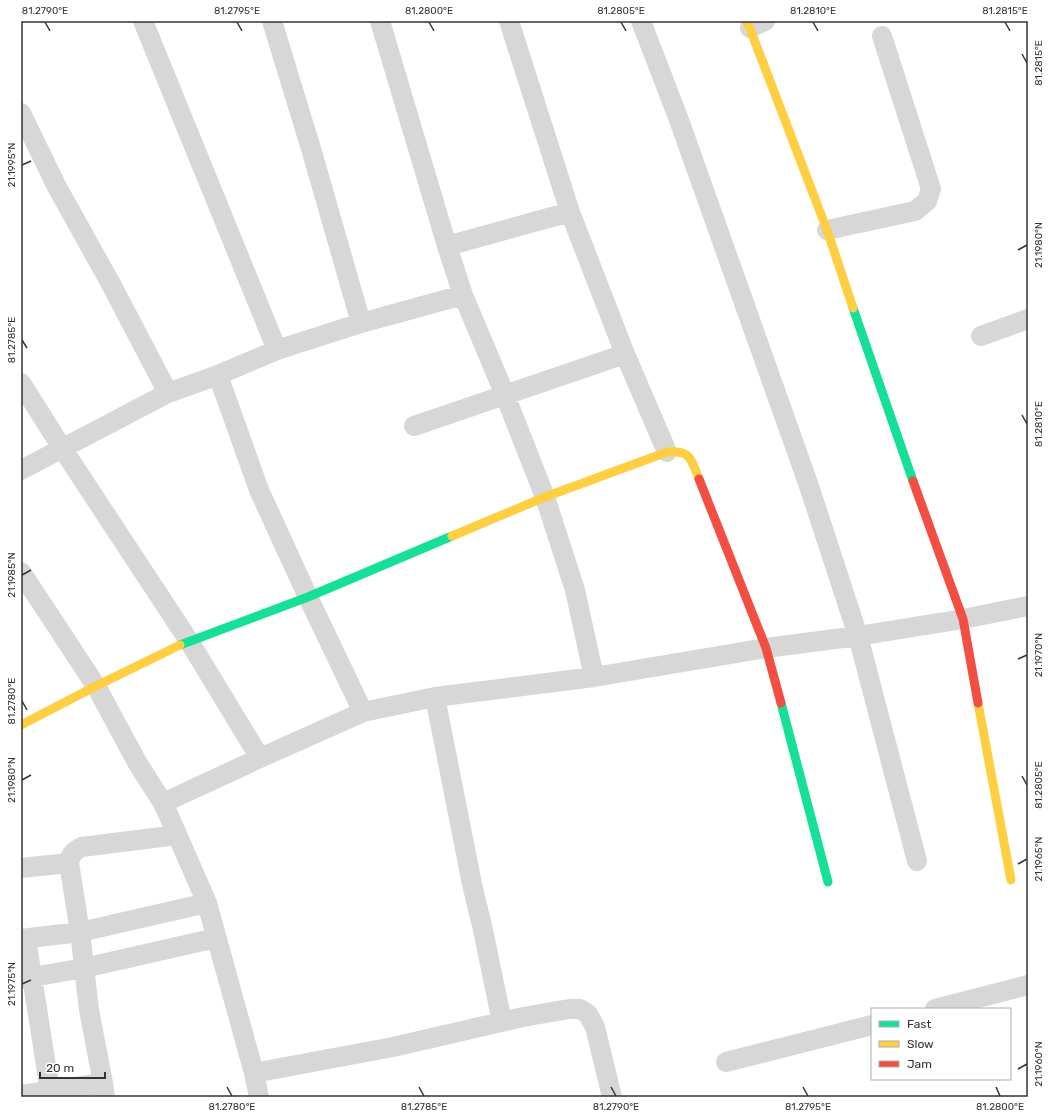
<svg xmlns="http://www.w3.org/2000/svg" width="1049" height="1118" font-family="Rubik,sans-serif">
<style>
.lines{fill:none;stroke-linecap:round;stroke-linejoin:round}
.street{stroke:#d7d7d7;stroke-width:20}
.fast{stroke:#16e098;stroke-width:9}
.slow{stroke:#ffcf43;stroke-width:9}
.jam{stroke:#f24e42;stroke-width:9}
.ticks{fill:none;stroke:#333;stroke-width:1.5}
.neatline{fill:none;stroke:#333;stroke-width:1.5}
.ticks-label{font-size:10px;text-anchor:middle;fill:#333}
</style>
<rect width="100%" height="100%" fill="#fff"/>
<g class="lines">
<!-- street -->
<path class="street" d="M143 21 277 350
M272 21 312 152 361 323
M380 21 447 246 463 295 505 395 545 497 575 590 594 677
M509 21 570 212 625 354 667 452
M641 21 679 120 808 483 858 636 917 861
M750 28 765 21
M21 113 57 187 111 284 168 393
M827 230 915 211 927 201 931 189 882 36
M447 246 570 212
M981 336 1028 319
M218 375 259 490 308 597 363 712
M21 383 62 448 189 641 260 758
M414 426 625 354
M21 470 168 393 218 375 277 350 361 323 463 295
M21 572 96 686 138 764 163 803 168 814 207 903 254 1073 259 1097
M435 697 472 884 483 930 502 1022
M163 803 260 758 363 712 435 697 594 677 766 648 858 636 963 619 1028 606
M21 868 69 863
M21 939 80 932 207 903
M26 939 50 1091
M21 979 84 968 216 938
M935 1009 1028 985
M726 1062 872 1025
M254 1073 393 1047 523 1017 569 1009H580L588 1014 595 1027 612 1097
M21 1095 103 1083
M105 1097 103 1083 89 1010 80 932 69 863C71 853 74 851 82 847L177 835"/>
<!-- fast -->
<path class="fast" d="M853 308 913 481
M180 645 308 597 452 536
M781 703 828 882"/>
<!-- slow -->
<path class="slow" d="M747 21 827 230 853 308
M452 536 545 497 667 452C692 450 691 460 699 479
M978 703 1011 880
M21 725 96 686 180 645"/>
<!-- jam -->
<path class="jam" d="M699 479 766 648 781 703
M913 481 963 619 978 703"/>
</g>
<!-- ticks -->
<path class="ticks" d="M45 22 50 31M237 22 242 31M429 22 434 31M621 22 626 31M813 22 818 31M1005 22 1010 31M1022 54 1027 63M22 165 31 161M1018 250 1027 245M22 340 27 348M1022 415 1027 424M22 575 31 570M1018 659 1027 655M22 701 27 710M1022 776 1027 785M22 780 31 775M1018 864 1027 859M22 984 31 980M1018 1069 1027 1064M227 1087 232 1096M419 1087 424 1096M611 1087 616 1096M803 1087 808 1096M996 1087 1000 1096"/>
<!-- border -->
<rect width="1049" height="1118" fill="none" stroke="#ffffff" stroke-width="44"/>
<!-- legend -->
<rect x="871" y="1008" width="140" height="72" fill="#ffffff" stroke="#adadad"/>
<rect x="879" y="1021" width="20" height="6" fill="#16e098" stroke="#adadad"/>
<text x="907" y="1028" font-size="12" fill="#333333">Fast</text>
<rect x="879" y="1041" width="20" height="6" fill="#ffcf43" stroke="#adadad"/>
<text x="907" y="1048" font-size="12" fill="#333333">Slow</text>
<rect x="879" y="1061" width="20" height="6" fill="#f24e42" stroke="#adadad"/>
<text x="907" y="1068" font-size="12" fill="#333333">Jam</text>
<!-- scale -->
<path d="M40 1072v6h65v-6" fill="none" stroke="#333333" stroke-width="2"/>
<text x="46" y="1072" font-size="12" fill="#333333" stroke="#ffffff" stroke-width="3" paint-order="stroke">20 m</text>
<rect x="22" y="22" width="1005" height="1074" class="neatline"/>
<g class="ticks-label">
<text x="45" y="14">81.2790°E</text>
<text x="237" y="14">81.2795°E</text>
<text x="429" y="14">81.2800°E</text>
<text x="621" y="14">81.2805°E</text>
<text x="813" y="14">81.2810°E</text>
<text x="1005" y="14">81.2815°E</text>
<text transform="translate(1038 63) rotate(-90)" y="4">81.2815°E</text>
<text transform="translate(11 165) rotate(-90)" y="4">21.1995°N</text>
<text transform="translate(1038 245) rotate(-90)" y="4">21.1980°N</text>
<text transform="translate(11 340) rotate(-90)" y="4">81.2785°E</text>
<text transform="translate(1038 424) rotate(-90)" y="4">81.2810°E</text>
<text transform="translate(11 575) rotate(-90)" y="4">21.1985°N</text>
<text transform="translate(1038 655) rotate(-90)" y="4">21.1970°N</text>
<text transform="translate(11 701) rotate(-90)" y="4">81.2780°E</text>
<text transform="translate(11 780) rotate(-90)" y="4">21.1980°N</text>
<text transform="translate(1038 785) rotate(-90)" y="4">81.2805°E</text>
<text transform="translate(1038 859) rotate(-90)" y="4">21.1965°N</text>
<text transform="translate(11 984) rotate(-90)" y="4">21.1975°N</text>
<text transform="translate(1038 1064) rotate(-90)" y="4">21.1960°N</text>
<text x="232" y="1110">81.2780°E</text>
<text x="424" y="1110">81.2785°E</text>
<text x="616" y="1110">81.2790°E</text>
<text x="808" y="1110">81.2795°E</text>
<text x="1000" y="1110">81.2800°E</text>
</g>
</svg>
